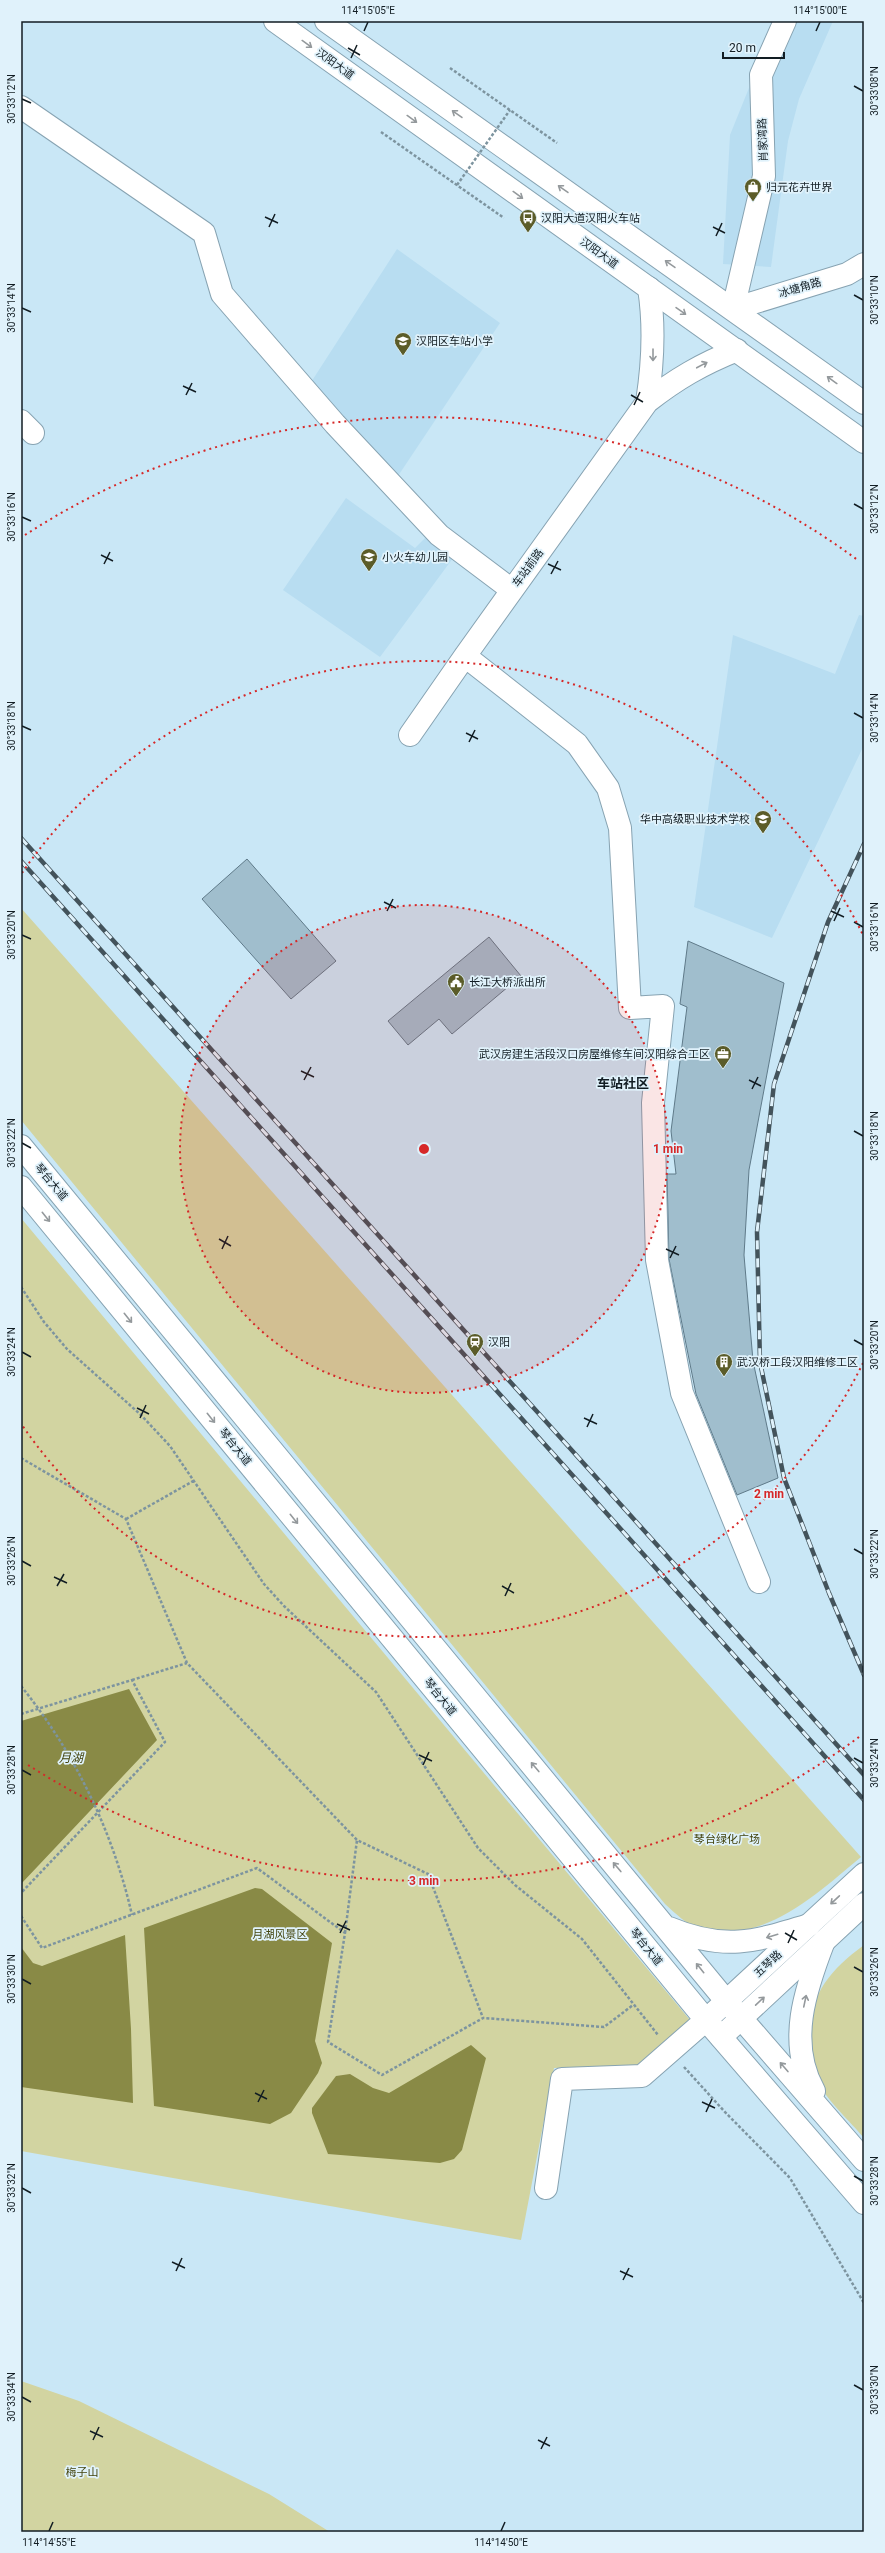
<svg xmlns="http://www.w3.org/2000/svg" width="885" height="2553" font-family="Roboto,'Noto Sans SC',sans-serif">
<style>
.built{fill:#b8ddf1}
.green{fill:#d2d4a1}
.water{fill:#898a46}
.building{fill:#a0becd;stroke:#5f7a89}
.lines{fill:none;stroke-linecap:round;stroke-linejoin:round}
.minor-casing{stroke:#87a3b2;stroke-width:24}
.major-casing{stroke:#87a3b2;stroke-width:24}
.highway-casing{stroke:#87a3b2;stroke-width:24}
.path{stroke:#7d949f;stroke-width:2.5;stroke-dasharray:3 2;stroke-linecap:butt}
.minor{stroke:#fff;stroke-width:22}
.major{stroke:#fff;stroke-width:22}
.highway{stroke:#fff;stroke-width:22}
.rail-casing{stroke:#43535b;stroke-width:4.5}
.rail{stroke:#e0f2fb;stroke-width:3;stroke-dasharray:9;stroke-linecap:butt}
.path-bridge{stroke:#7d949f;stroke-width:2.5;stroke-dasharray:3 2;stroke-linecap:butt}
.oneway{stroke:#94999c}
.ticks{fill:none;stroke:#121d23;stroke-width:1.5}
.ring{fill:none;stroke:#d62828;stroke-width:2;stroke-dasharray:2 4}
.labels{text-anchor:middle;dominant-baseline:central;stroke-width:3.5;stroke-linejoin:round;paint-order:stroke}
.street-label{font-size:11px;fill:#121d23;stroke:#e0f2fb}
.poi-label{font-size:11px;fill:#121d23;stroke:#e0f2fb;text-anchor:start}
.park-label{font-size:11px;fill:#42430c;stroke:#e0f2fb}
.water-label{font-size:12px;font-style:italic;fill:#404008;stroke:#e0f2fb}
.quarter-label{font-size:13px;font-weight:bold;fill:#121d23;stroke:#e0f2fb}
.centre{fill:#d62828;stroke:#e0f2fb;stroke-width:2}
.ring-label{font-size:12px;text-anchor:middle;font-weight:bold;fill:#d62828;stroke:#e0f2fb;stroke-width:3.5;stroke-linejoin:round;paint-order:stroke}
.neatline{fill:none;stroke:#121d23;stroke-width:1.5}
.ticks-label{font-size:10px;text-anchor:middle;fill:#121d23}
</style>
<rect width="100%" height="100%" fill="#c9e7f6"/>
<!-- built -->
<path class="built" d="M776 21H833L799 99 788 141 771 267 723 264 730 135Z
M397 249 500 323 392 485 306 390Z
M346 498 415 548 428 535 456 554 380 657 283 590Z
M859 615 864 616V745L772 938 694 907 733 635 835 674Z"/>
<!-- green -->
<path class="green" d="M21 908 861 1857C818 1893 762 1946 700 1929 687 1925 675 1913 665 1904L21 1120Z
M21 1218 690 2020 637 2065 554 2068 521 2240 21 2151Z
M864 1945V2138C851 2122 825 2099 818 2081 815 2073 815 2064 813 2056 803 2004 823 1975 864 1945Z
M21 2381 79 2401 269 2494 330 2532H21Z"/>
<!-- water -->
<path class="water" d="M129 1689 157 1740 21 1884V1721Z
M255 1888 262 1889 332 1943 315 2041 322 2063 318 2073 291 2113 270 2124 154 2106 144 1928Z
M125 1935 131 2029 133 2103 21 2087V1947L33 1963 42 1966Z
M471 2045 486 2058 462 2150 454 2159 440 2163 328 2154 312 2113V2108L336 2076 350 2074 373 2088 389 2093Z"/>
<!-- building -->
<path class="building" d="M247 859 336 961 291 999 202 899Z
M489 937 521 976 452 1034 439 1019 408 1045 388 1021Z
M688 941 784 983 749 1170 744 1255 753 1361 778 1478 737 1495 696 1394 669 1259 667 1174H676L671 1131 687 1007 680 1004Z"/>
<g class="lines">
<defs>
<path id="minor" d="M785 21 761 75 764 176 733 309 847 274 864 264
M21 107 204 233 222 294 335 424 439 535 512 590
M647 402C653 364 655 327 649 288
M21 421 33 433
M465 656 577 744 608 788 620 828 630 1008 663 1006 653 1103 657 1260 682 1393 759 1582
M410 735 465 656 647 402C676 379 702 364 737 350
M546 2188 562 2079 642 2076 706 2020"/>
<path id="major" d="M275 21 864 442
M326 21 864 403
M706 2020 864 1874
M721 2037 864 1904"/>
<path id="highway" d="M21 1146 727 2002 864 2160
M21 1187 706 2020 864 2203
M669 1928C724 1951 754 1942 809 1925
M814 2091C787 2043 805 1990 824 1941"/>
</defs>
<!-- minor casing -->
<use href="#minor" class="minor-casing"/>
<!-- major casing -->
<use href="#major" class="major-casing"/>
<!-- highway casing -->
<use href="#highway" class="highway-casing"/>
<!-- path -->
<path class="path" d="M450 68 557 143
M381 132 504 218
M21 1287 44 1322 67 1349 141 1415 170 1446 264 1584 284 1606 376 1692 478 1848 515 1885 582 1939 658 2035
M21 1458 126 1519 187 1663 357 1840 428 1874 483 2018
M126 1519 195 1480
M132 1680 187 1663
M21 1686C75 1753 113 1832 132 1915
M21 1714 132 1680 165 1742 21 1893
M21 1916 42 1948 257 1868 345 1933 328 2042 382 2075 483 2018 604 2027 633 2005
M345 1933 357 1840
M684 2067 724 2111 790 2178 864 2303"/>
<!-- minor -->
<use href="#minor" class="minor"/>
<!-- major -->
<use href="#major" class="major"/>
<!-- highway -->
<use href="#highway" class="highway"/>
<defs>
<path id="rail" d="M21 838 864 1775
M864 844 828 922 774 1084 757 1232 760 1362 784 1478 829 1593 864 1675
M21 861 864 1800"/>
</defs>
<!-- rail casing -->
<use href="#rail" class="rail-casing"/>
<!-- rail -->
<use href="#rail" class="rail"/>
<!-- path-bridge -->
<path class="path-bridge" d="M457 185 510 110"/>
</g>
<!-- one-way arrows -->
<defs><path id="oneway-shaft" d="M-6 0H5M1.5-3L5.5 0L1.5 3" fill="none" stroke-width="1.6" stroke-linecap="round" stroke-linejoin="round"/></defs>
<g class="oneway">
<use href="#oneway-shaft" transform="translate(307 44) rotate(36)"/>
<use href="#oneway-shaft" transform="translate(457 114) rotate(-145)"/>
<use href="#oneway-shaft" transform="translate(412 119) rotate(36)"/>
<use href="#oneway-shaft" transform="translate(563 189) rotate(-145)"/>
<use href="#oneway-shaft" transform="translate(518 195) rotate(36)"/>
<use href="#oneway-shaft" transform="translate(670 264) rotate(-145)"/>
<use href="#oneway-shaft" transform="translate(681 311) rotate(35)"/>
<use href="#oneway-shaft" transform="translate(653 355) rotate(90)"/>
<use href="#oneway-shaft" transform="translate(702 365) rotate(-28)"/>
<use href="#oneway-shaft" transform="translate(832 380) rotate(-144)"/>
<use href="#oneway-shaft" transform="translate(46 1217) rotate(51)"/>
<use href="#oneway-shaft" transform="translate(128 1318) rotate(51)"/>
<use href="#oneway-shaft" transform="translate(211 1418) rotate(51)"/>
<use href="#oneway-shaft" transform="translate(294 1519) rotate(51)"/>
<use href="#oneway-shaft" transform="translate(535 1767) rotate(-130)"/>
<use href="#oneway-shaft" transform="translate(617 1867) rotate(-130)"/>
<use href="#oneway-shaft" transform="translate(835 1900) rotate(137)"/>
<use href="#oneway-shaft" transform="translate(772 1936) rotate(163)"/>
<use href="#oneway-shaft" transform="translate(700 1968) rotate(-129)"/>
<use href="#oneway-shaft" transform="translate(760 2001) rotate(-43)"/>
<use href="#oneway-shaft" transform="translate(805 2001) rotate(-78)"/>
<use href="#oneway-shaft" transform="translate(784 2067) rotate(-131)"/>
</g>
<!-- ticks -->
<path class="ticks" d="M364 31 368 22M816 31 820 22M348 48 360 55M351 58 357 45M854 86 863 91M22 99 31 103M265 217 278 223M269 227 275 214M713 227 725 233M716 236 722 223M854 295 863 300M22 308 31 312M183 386 196 392M186 395 192 383M631 395 643 402M634 405 640 392M854 504 863 509M22 517 31 521M101 555 113 561M104 564 110 552M548 564 561 570M551 574 558 561M854 713 863 718M22 726 31 730M466 733 478 739M469 742 475 730M384 902 396 908M387 911 393 899M831 911 844 917M834 921 840 908M854 922 863 927M22 935 31 939M301 1071 314 1077M304 1080 311 1067M749 1080 761 1086M752 1089 758 1077M854 1131 863 1136M22 1143 31 1148M219 1239 231 1246M222 1249 228 1236M666 1249 679 1255M670 1258 676 1246M854 1340 863 1345M22 1352 31 1357M137 1408 149 1414M140 1418 146 1405M584 1418 597 1424M587 1427 593 1414M854 1549 863 1554M22 1561 31 1566M54 1577 67 1583M57 1586 64 1574M502 1586 514 1593M505 1596 511 1583M419 1755 432 1761M854 1758 863 1763M423 1765 429 1752M22 1770 31 1775M337 1924 350 1930M340 1933 346 1921M785 1933 797 1940M788 1943 794 1930M854 1967 863 1972M22 1979 31 1984M255 2093 267 2099M258 2102 264 2090M702 2102 715 2108M706 2112 712 2099M854 2176 863 2181M22 2188 31 2193M172 2262 185 2268M176 2271 182 2258M620 2271 633 2277M623 2280 629 2268M854 2385 863 2390M22 2397 31 2402M90 2431 103 2437M93 2440 99 2427M538 2440 550 2446M541 2449 547 2437M49 2531 53 2522M501 2531 505 2522"/>
<!-- distance rings -->
<circle cx="424" cy="1149" r="244" fill="#d62828" fill-opacity=".12"/>
<g class="ring">
<circle cx="424" cy="1149" r="244"/>
<path d="M863 1363A488 488 0 0 1 22 1425M22 873A488 488 0 0 1 863 935"/>
<path d="M859 1737A732 732 0 0 1 25 1763M25 535A732 732 0 0 1 859 561"/>
</g>
<!-- icons -->
<defs>
<symbol id="shop-pin" viewBox="-11 -11 22 30"><path d="M0 17L-7.5 6A9.5 9.5 0 1 1 7.5 6Z" fill="#5b5c29" stroke="#e0f2fb"/><path d="M-5-2.5h2.3a2.7 3.5 0 0 1 5.4 0H5L5.5 6h-11ZM-1.5-2.5h3a1.5 2.3 0 0 0-3 0Z" fill="#fff"/></symbol>
<symbol id="bus-pin" viewBox="-11 -11 22 30"><path d="M0 17L-7.5 6A9.5 9.5 0 1 1 7.5 6Z" fill="#5b5c29" stroke="#e0f2fb"/><path d="M-5-6H5V4H4V6H2V4H-2V6H-4V4H-5ZM-3.5-4V0h7V-4ZM-3.5 1.2v1.5H-2V1.2ZM2 1.2v1.5H3.5V1.2Z" fill="#fff"/></symbol>
<symbol id="school-pin" viewBox="-11 -11 22 30"><path d="M0 17L-7.5 6A9.5 9.5 0 1 1 7.5 6Z" fill="#5b5c29" stroke="#e0f2fb"/><path d="M0-5L7-2L0 1L-7-2ZM-4 1L0 2.5L4 1V4Q0 6-4 4Z" fill="#fff"/></symbol>
<symbol id="civic-pin" viewBox="-11 -11 22 30"><path d="M0 17L-7.5 6A9.5 9.5 0 1 1 7.5 6Z" fill="#5b5c29" stroke="#e0f2fb"/><path d="M-.6-6.5H3V-4.5H.6V-3L4-1V1h2V6H-6V1h2V-1L-.6-3ZM-1.2 2.5V6h2.4V2.5Z" fill="#fff"/></symbol>
<symbol id="office-pin" viewBox="-11 -11 22 30"><path d="M0 17L-7.5 6A9.5 9.5 0 1 1 7.5 6Z" fill="#5b5c29" stroke="#e0f2fb"/><path d="M-6-3h4V-5.5h4V-3h4V5H-6ZM-1-4.5V-3h2v-1.5ZM-6 0V1H6V0Z" fill="#fff"/></symbol>
<symbol id="station-pin" viewBox="-11 -11 22 30"><path d="M0 17L-7.5 6A9.5 9.5 0 1 1 7.5 6Z" fill="#5b5c29" stroke="#e0f2fb"/><path d="M-3-6H3Q5-6 5-4V2Q5 4 3 4L4.5 6H3L1.5 4h-3L-3 6H-4.5L-3 4Q-5 4-5 2V-4Q-5-6-3-6ZM-3.5-4v3h7v-3ZM-3.5 1v1.5H-2V1ZM2 1v1.5H3.5V1Z" fill="#fff"/></symbol>
<symbol id="building-pin" viewBox="-11 -11 22 30"><path d="M0 17L-7.5 6A9.5 9.5 0 1 1 7.5 6Z" fill="#5b5c29" stroke="#e0f2fb"/><path d="M-4-6H4V6H1V3H-1V6H-4ZM-2.5-4.3h1.7v1.8h-1.7ZM.8-4.3h1.7v1.8H.8ZM-2.5-1h1.7V.8h-1.7ZM.8-1h1.7V.8H.8Z" fill="#fff"/></symbol>
</defs>
<g fill-rule="evenodd">
<use href="#shop-pin" x="743" y="177" width="20" height="27"/>
<use href="#bus-pin" x="518" y="208" width="20" height="27"/>
<use href="#school-pin" x="393" y="331" width="20" height="27"/>
<use href="#school-pin" x="359" y="547" width="20" height="27"/>
<use href="#school-pin" x="753" y="809" width="20" height="27"/>
<use href="#civic-pin" x="446" y="972" width="20" height="27"/>
<use href="#office-pin" x="713" y="1044" width="20" height="27"/>
<use href="#station-pin" x="465" y="1332" width="20" height="27"/>
<use href="#building-pin" x="714" y="1352" width="20" height="27"/>
</g>
<g class="labels">
<!-- street labels -->
<g class="street-label">
<text transform="translate(335 64) rotate(36)">汉阳大道</text>
<text transform="translate(763 140) rotate(-92)">肖家湾路</text>
<text transform="translate(599 253) rotate(36)">汉阳大道</text>
<text transform="translate(800 288) rotate(-17)">冰塘角路</text>
<text transform="translate(528 568) rotate(-54)">车站前路</text>
<text transform="translate(51 1182) rotate(50)">琴台大道</text>
<text transform="translate(235 1447) rotate(51)">琴台大道</text>
<text transform="translate(440 1697) rotate(51)">琴台大道</text>
<text transform="translate(646 1947) rotate(51)">琴台大道</text>
<text transform="translate(768 1964) rotate(-43)">五琴路</text>
</g>
<!-- poi labels -->
<g class="poi-label">
<text x="766" y="187">归元花卉世界</text>
<text x="541" y="218">汉阳大道汉阳火车站</text>
<text x="416" y="341">汉阳区车站小学</text>
<text x="382" y="557">小火车幼儿园</text>
<text x="750" y="819" text-anchor="end">华中高级职业技术学校</text>
<text x="469" y="982">长江大桥派出所</text>
<text x="710" y="1054" text-anchor="end">武汉房建生活段汉口房屋维修车间汉阳综合工区</text>
<text x="488" y="1342">汉阳</text>
<text x="737" y="1362">武汉桥工段汉阳维修工区</text>
</g>
<!-- park labels -->
<g class="park-label">
<text x="727" y="1839">琴台绿化广场</text>
<text x="280" y="1934">月湖风景区</text>
<text x="82" y="2472">梅子山</text>
</g>
<!-- water labels -->
<g class="water-label">
<text x="71" y="1758">月湖</text>
</g>
<!-- quarter labels -->
<g class="quarter-label">
<text x="623" y="1083">车站社区</text>
</g>
</g>
<circle cx="424" cy="1149" r="6" class="centre"/>
<g class="ring-label">
<text x="668" y="1153">1 min</text>
<text x="769" y="1498">2 min</text>
<text x="424" y="1885">3 min</text>
</g>
<!-- border -->
<rect width="885" height="2553" fill="none" stroke="#e0f2fb" stroke-width="44"/>
<!-- scale -->
<path d="M723 52v6h61v-6" fill="none" stroke="#121d23" stroke-width="2"/>
<text x="729" y="52" font-size="12" fill="#121d23" stroke="#e0f2fb" stroke-width="3" paint-order="stroke">20 m</text>
<rect x="22" y="22" width="841" height="2509" class="neatline"/>
<g class="ticks-label">
<text x="368" y="14">114°15'05"E</text>
<text x="820" y="14">114°15'00"E</text>
<text transform="translate(874 91) rotate(-90)" y="4">30°33'08"N</text>
<text transform="translate(11 99) rotate(-90)" y="4">30°33'12"N</text>
<text transform="translate(874 300) rotate(-90)" y="4">30°33'10"N</text>
<text transform="translate(11 308) rotate(-90)" y="4">30°33'14"N</text>
<text transform="translate(874 509) rotate(-90)" y="4">30°33'12"N</text>
<text transform="translate(11 517) rotate(-90)" y="4">30°33'16"N</text>
<text transform="translate(874 718) rotate(-90)" y="4">30°33'14"N</text>
<text transform="translate(11 726) rotate(-90)" y="4">30°33'18"N</text>
<text transform="translate(874 927) rotate(-90)" y="4">30°33'16"N</text>
<text transform="translate(11 935) rotate(-90)" y="4">30°33'20"N</text>
<text transform="translate(874 1136) rotate(-90)" y="4">30°33'18"N</text>
<text transform="translate(11 1143) rotate(-90)" y="4">30°33'22"N</text>
<text transform="translate(874 1345) rotate(-90)" y="4">30°33'20"N</text>
<text transform="translate(11 1352) rotate(-90)" y="4">30°33'24"N</text>
<text transform="translate(874 1554) rotate(-90)" y="4">30°33'22"N</text>
<text transform="translate(11 1561) rotate(-90)" y="4">30°33'26"N</text>
<text transform="translate(874 1763) rotate(-90)" y="4">30°33'24"N</text>
<text transform="translate(11 1770) rotate(-90)" y="4">30°33'28"N</text>
<text transform="translate(874 1972) rotate(-90)" y="4">30°33'26"N</text>
<text transform="translate(11 1979) rotate(-90)" y="4">30°33'30"N</text>
<text transform="translate(874 2181) rotate(-90)" y="4">30°33'28"N</text>
<text transform="translate(11 2188) rotate(-90)" y="4">30°33'32"N</text>
<text transform="translate(874 2390) rotate(-90)" y="4">30°33'30"N</text>
<text transform="translate(11 2397) rotate(-90)" y="4">30°33'34"N</text>
<text x="49" y="2546">114°14'55"E</text>
<text x="501" y="2546">114°14'50"E</text>
</g>
</svg>
